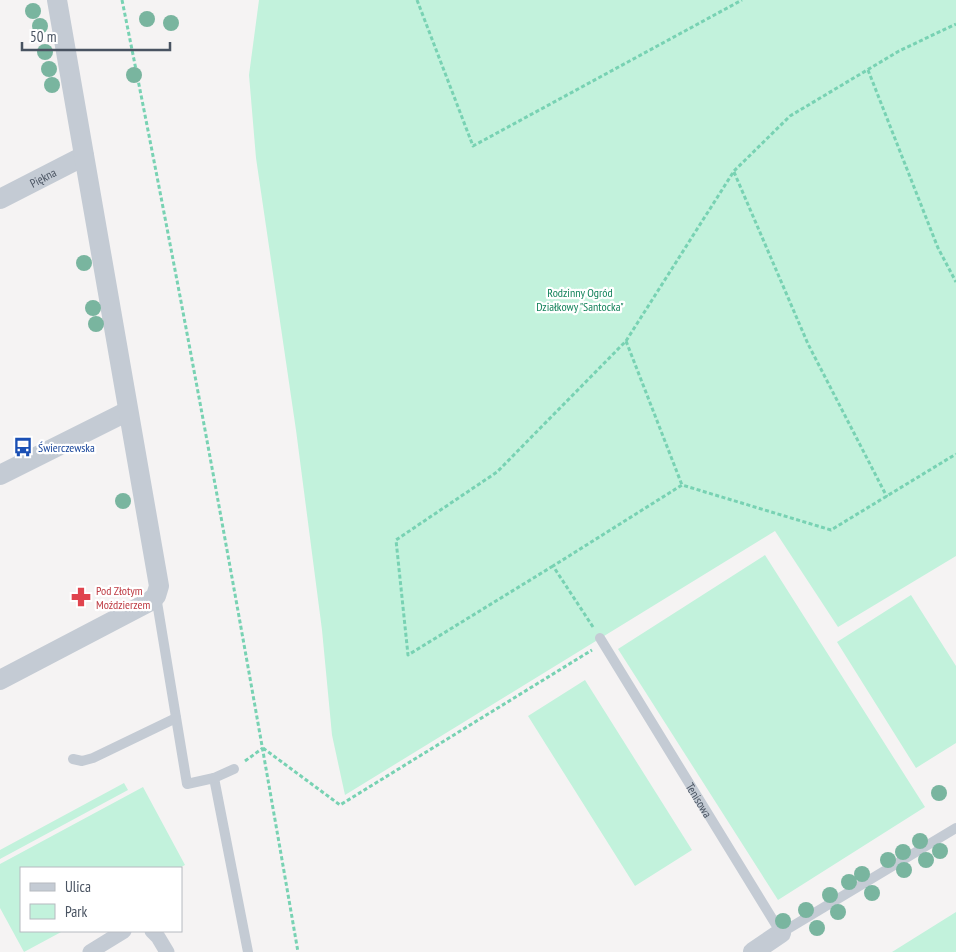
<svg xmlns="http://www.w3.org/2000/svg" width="956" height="952" font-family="'PT Sans Narrow',sans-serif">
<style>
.green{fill:#c2f2dc}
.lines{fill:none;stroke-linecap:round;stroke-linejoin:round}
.path{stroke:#78d2b3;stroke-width:3;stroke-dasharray:4 2.5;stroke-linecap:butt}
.service{stroke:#c4cbd4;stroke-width:10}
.pedestrian{stroke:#c4cbd4;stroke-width:15}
.minor{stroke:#c4cbd4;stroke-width:20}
.tree{fill:#79b59f}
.labels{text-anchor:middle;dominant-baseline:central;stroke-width:4.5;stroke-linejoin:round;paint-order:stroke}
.street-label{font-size:12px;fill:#495361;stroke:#fff}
.park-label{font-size:12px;fill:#14835b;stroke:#fff}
.transit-label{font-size:12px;fill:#164399;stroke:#fff;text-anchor:start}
.health-label{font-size:12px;fill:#be3a42;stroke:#fff;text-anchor:start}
</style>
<rect width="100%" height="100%" fill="#f5f3f3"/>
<!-- green -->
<path class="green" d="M259 0H956V556L838 627 775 531 345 795 332 735 322 630 296 430 256 158 249 75Z
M765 555 925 807 778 900 618 649Z
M911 595 956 666V743L916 768 837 642Z
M585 680 692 850 635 886 528 716Z
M124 783 128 790 0 859V850Z
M143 787 185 865 179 868H21V931H63L24 952 0 908V864Z
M956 912V952H892Z"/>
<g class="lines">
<!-- path -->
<path class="path" d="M122 0C186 316 243 634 298 952
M417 0 473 146 742 0
M868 70 938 248 956 282
M734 172 808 344 887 497
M626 341 734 171 790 116 899 51 956 24
M553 566 408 655 396 540 497 472 626 341 682 485
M593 627 553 566 682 485 831 530 956 454
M263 748 340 805 592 650
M245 761 263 748"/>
<!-- service -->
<g class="service">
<path d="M156 596 187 784 214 778 248 952"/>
<path id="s1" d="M600 638 781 933 956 828"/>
<path d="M73 759 82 761 93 758 176 718"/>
<path d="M214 778 234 769"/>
</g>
<!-- pedestrian -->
<path class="pedestrian" d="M152 931 158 937 167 952
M90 952 124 931"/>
<!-- minor -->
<g class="minor">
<path id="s2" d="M0 199 84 156"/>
<path d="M0 475 128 411"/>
<path d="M0 680 149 602 156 596 159 586 57 0"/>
<path d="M753 952 781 933"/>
</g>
</g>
<!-- trees -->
<g class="tree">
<circle cx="33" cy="11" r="8"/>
<circle cx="147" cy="19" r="8"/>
<circle cx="171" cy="23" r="8"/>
<circle cx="40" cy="26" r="8"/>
<circle cx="45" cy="52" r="8"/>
<circle cx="49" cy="69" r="8"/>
<circle cx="134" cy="75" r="8"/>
<circle cx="52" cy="85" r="8"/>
<circle cx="84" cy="263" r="8"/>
<circle cx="93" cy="308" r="8"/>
<circle cx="96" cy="324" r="8"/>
<circle cx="123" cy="501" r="8"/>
<circle cx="939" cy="793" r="8"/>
<circle cx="920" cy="841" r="8"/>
<circle cx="940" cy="851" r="8"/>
<circle cx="903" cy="852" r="8"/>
<circle cx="888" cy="860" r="8"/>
<circle cx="926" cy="860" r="8"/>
<circle cx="904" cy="870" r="8"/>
<circle cx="862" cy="874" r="8"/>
<circle cx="849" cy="882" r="8"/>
<circle cx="872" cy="893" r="8"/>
<circle cx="830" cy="895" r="8"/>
<circle cx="806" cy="910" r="8"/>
<circle cx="838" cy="912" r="8"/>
<circle cx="783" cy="921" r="8"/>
<circle cx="817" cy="928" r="8"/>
</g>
<!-- icons -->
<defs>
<symbol id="bus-bare" viewBox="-9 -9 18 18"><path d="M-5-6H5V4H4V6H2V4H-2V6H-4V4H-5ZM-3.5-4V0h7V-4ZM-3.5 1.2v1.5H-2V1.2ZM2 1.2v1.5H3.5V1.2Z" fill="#1a4fb4" stroke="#fff" stroke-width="2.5" paint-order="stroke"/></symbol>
<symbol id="pharmacy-bare" viewBox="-9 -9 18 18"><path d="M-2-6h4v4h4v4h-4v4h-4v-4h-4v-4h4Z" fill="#e0444e" stroke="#fff" stroke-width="2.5" paint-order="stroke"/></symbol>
</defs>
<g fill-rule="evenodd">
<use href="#bus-bare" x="9" y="433" width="28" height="28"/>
<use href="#pharmacy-bare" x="67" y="583" width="28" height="28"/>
</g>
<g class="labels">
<!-- street labels -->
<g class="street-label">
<text stroke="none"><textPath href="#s2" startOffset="48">Piękna</textPath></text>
<text stroke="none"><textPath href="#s1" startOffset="190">Tenisowa</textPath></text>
</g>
<!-- park labels -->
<g class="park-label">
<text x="580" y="292">Rodzinny Ogród<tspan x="580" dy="14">Działkowy "Santocka"</tspan></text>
</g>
<!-- transit labels -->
<g class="transit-label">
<text x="38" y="447">Świerczewska</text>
</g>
<!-- health labels -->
<g class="health-label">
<text x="96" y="590">Pod Złotym<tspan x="96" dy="14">Moździerzem</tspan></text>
</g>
</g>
<!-- legend -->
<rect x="20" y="867" width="162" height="65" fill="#ffffff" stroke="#b6bac0"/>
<rect x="30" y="883" width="25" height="8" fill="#c4cbd4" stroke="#b6bac0"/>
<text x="65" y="892" font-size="15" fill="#495361">Ulica</text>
<rect x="30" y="904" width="25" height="15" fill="#c2f2dc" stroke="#b6bac0"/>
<text x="65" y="917" font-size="15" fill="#495361">Park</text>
<!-- scale -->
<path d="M22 42v8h148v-8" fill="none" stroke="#495361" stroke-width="2.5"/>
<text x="30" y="42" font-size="15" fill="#495361" stroke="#ffffff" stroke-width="4" paint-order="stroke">50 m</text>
</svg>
